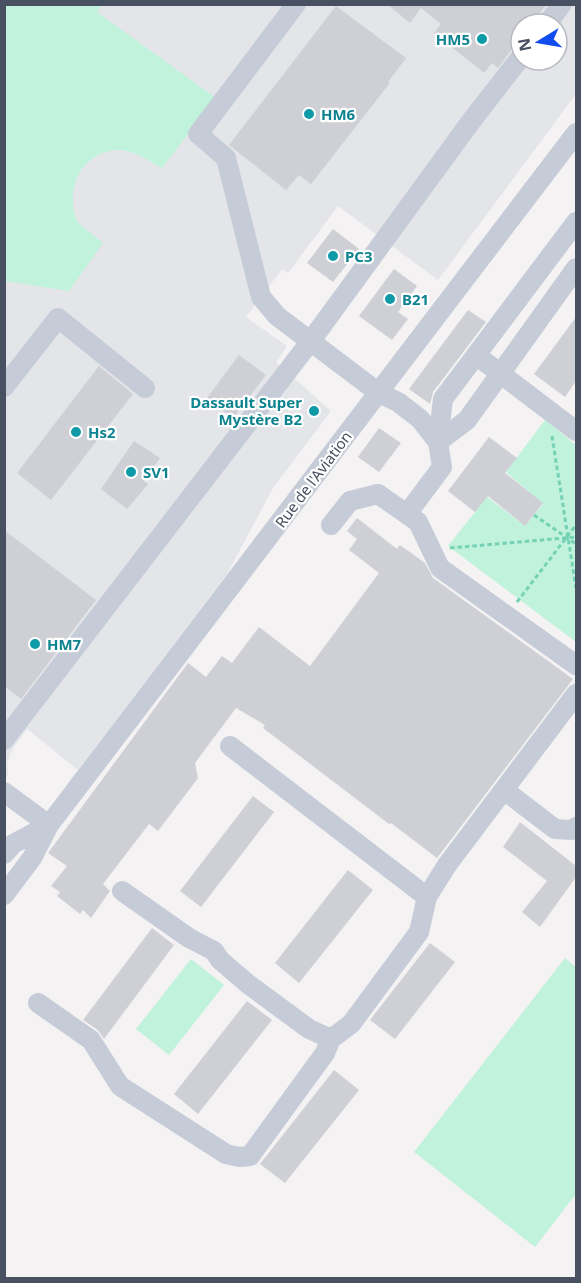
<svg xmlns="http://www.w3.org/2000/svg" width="581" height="1283" font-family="'Noto Sans',sans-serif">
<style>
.airport{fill:#e4e5e9;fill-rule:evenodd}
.green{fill:#c0f2dc}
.building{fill:#ced0d6}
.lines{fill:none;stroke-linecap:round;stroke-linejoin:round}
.path{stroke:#76d2b5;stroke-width:3;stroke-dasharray:4.5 3;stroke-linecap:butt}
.minor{stroke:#c5cbd7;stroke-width:20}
.culture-dot{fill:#0f9aa8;stroke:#fff;stroke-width:2}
.labels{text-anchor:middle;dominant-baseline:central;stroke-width:4.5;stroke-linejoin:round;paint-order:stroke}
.culture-label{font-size:15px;font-weight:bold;fill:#0d838f;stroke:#fff;text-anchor:start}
.street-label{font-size:15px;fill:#485161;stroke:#fff}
</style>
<rect width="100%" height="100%" fill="#f4f2f2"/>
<!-- airport -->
<path class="airport" d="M5 5H576V94L438 280 338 206 288 273 282 269 246 317 287 346 276 362 331 411 273 488 227 574 78 770 27 729 13 748 7 763 8 775 5 779ZM521 24H557V60H521Z"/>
<!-- green -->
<path class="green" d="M4 5H101L97 12 216 98 162 168C149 161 135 151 120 150 92 149 71 174 73 201 73 208 74 217 78 222 85 230 96 236 103 243L69 291 5 281Z
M545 420 576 445V642L448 546 487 497 525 526 543 504 506 472Z
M565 958 576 967V1194L535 1247 414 1152Z
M191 959 224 985 169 1055 136 1029Z"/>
<!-- building -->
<path class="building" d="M387 4H547L537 17 535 24H521V45L512 49 498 68 492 63 484 73 434 33 441 24 421 8 410 23Z
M336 6 406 58 388 82 390 83 311 184 299 175 286 190 229 145Z
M333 229 359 249 333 282 307 263Z
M394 269 417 286 398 312 408 319 392 340 359 316Z
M468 310 486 322 433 392 430 404 409 389Z
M576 317V381L565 397 534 374Z
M239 355 266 375 233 418 207 398Z
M99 366 133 394 51 500 17 473Z
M379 428 401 443 379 472 358 457Z
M489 437 517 458 505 473 543 503 525 526 488 496 475 512 448 491Z
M134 441 160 458 144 481 148 484 127 509 101 489Z
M357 518 397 549 400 545 425 563 433 578 573 679 437 858 391 823 389 824 263 728 265 725 236 708 195 763 198 778 158 831 149 824 103 884 110 891 91 918 83 910 80 914 57 896 60 892 51 886 67 866 48 853 188 663 206 677 222 656 232 663 259 627 310 666 379 573 349 550 357 539 347 531Z
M4 530 96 600 21 699 4 686Z
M253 796 274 812 201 907 180 891Z
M520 822 576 866V877L540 927 522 912 547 881 503 847Z
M348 870 373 890 299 983 275 963Z
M152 928 174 945 104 1039 98 1030 83 1020Z
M430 943 455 962 395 1039 370 1020Z
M247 1001 272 1020 198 1114 174 1094Z
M334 1070 359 1090 285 1183 260 1164Z"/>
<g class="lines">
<!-- path -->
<path class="path" d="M552 436 576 588
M534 515 576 544
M450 548 576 537
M517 602 576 525"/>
<!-- minor -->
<path class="minor" d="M296 4 198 134 226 158 261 297 277 316 379 393 398 402 420 419 438 442
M547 24 562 4
M476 355 576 431
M4 387 58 318 145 388
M438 442 467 420 576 268
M407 514 442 467 438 442 443 399 576 222
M331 525 350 501 378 494 418 522 440 568 576 665
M4 740 310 342 472 120 521 57
M230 746 427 897
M504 790 555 829 572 830 576 827
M4 792 49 825 576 133
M4 854 13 844 49 825 32 858 4 895
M122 891 189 938 214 951 220 960 248 984 309 1029 331 1039
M38 1003 91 1040 120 1086 226 1154 239 1157 250 1156 325 1053 331 1039 351 1024 419 932 427 897 447 865 576 694"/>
</g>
<!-- markers -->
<g class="culture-dot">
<circle cx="482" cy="39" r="6"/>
<circle cx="309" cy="114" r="6"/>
<circle cx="333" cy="256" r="6"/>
<circle cx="390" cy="299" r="6"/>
<circle cx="314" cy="411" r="6"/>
<circle cx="76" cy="432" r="6"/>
<circle cx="131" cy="472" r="6"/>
<circle cx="35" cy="644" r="6"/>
</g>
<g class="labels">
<!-- culture labels -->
<g class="culture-label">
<text x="470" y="39" text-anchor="end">HM5</text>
<text x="321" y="114">HM6</text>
<text x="345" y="256">PC3</text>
<text x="402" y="299">B21</text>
<text x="302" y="402" text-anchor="end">Dassault Super<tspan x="302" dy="17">Mystère B2</tspan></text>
<text x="88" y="432">Hs2</text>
<text x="143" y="472">SV1</text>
<text x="47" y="644">HM7</text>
</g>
<!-- street labels -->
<g class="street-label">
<text transform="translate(313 479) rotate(-53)">Rue de l'Aviation</text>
</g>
</g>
<!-- border -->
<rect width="581" height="1283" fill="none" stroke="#485161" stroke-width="12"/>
<!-- north arrow -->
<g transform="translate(539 42) rotate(259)"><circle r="28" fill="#ffffff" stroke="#b6b9c0" stroke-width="1.5"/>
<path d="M0-4.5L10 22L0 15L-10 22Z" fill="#124cef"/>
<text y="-9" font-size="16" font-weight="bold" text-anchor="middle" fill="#485161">N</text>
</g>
</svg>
